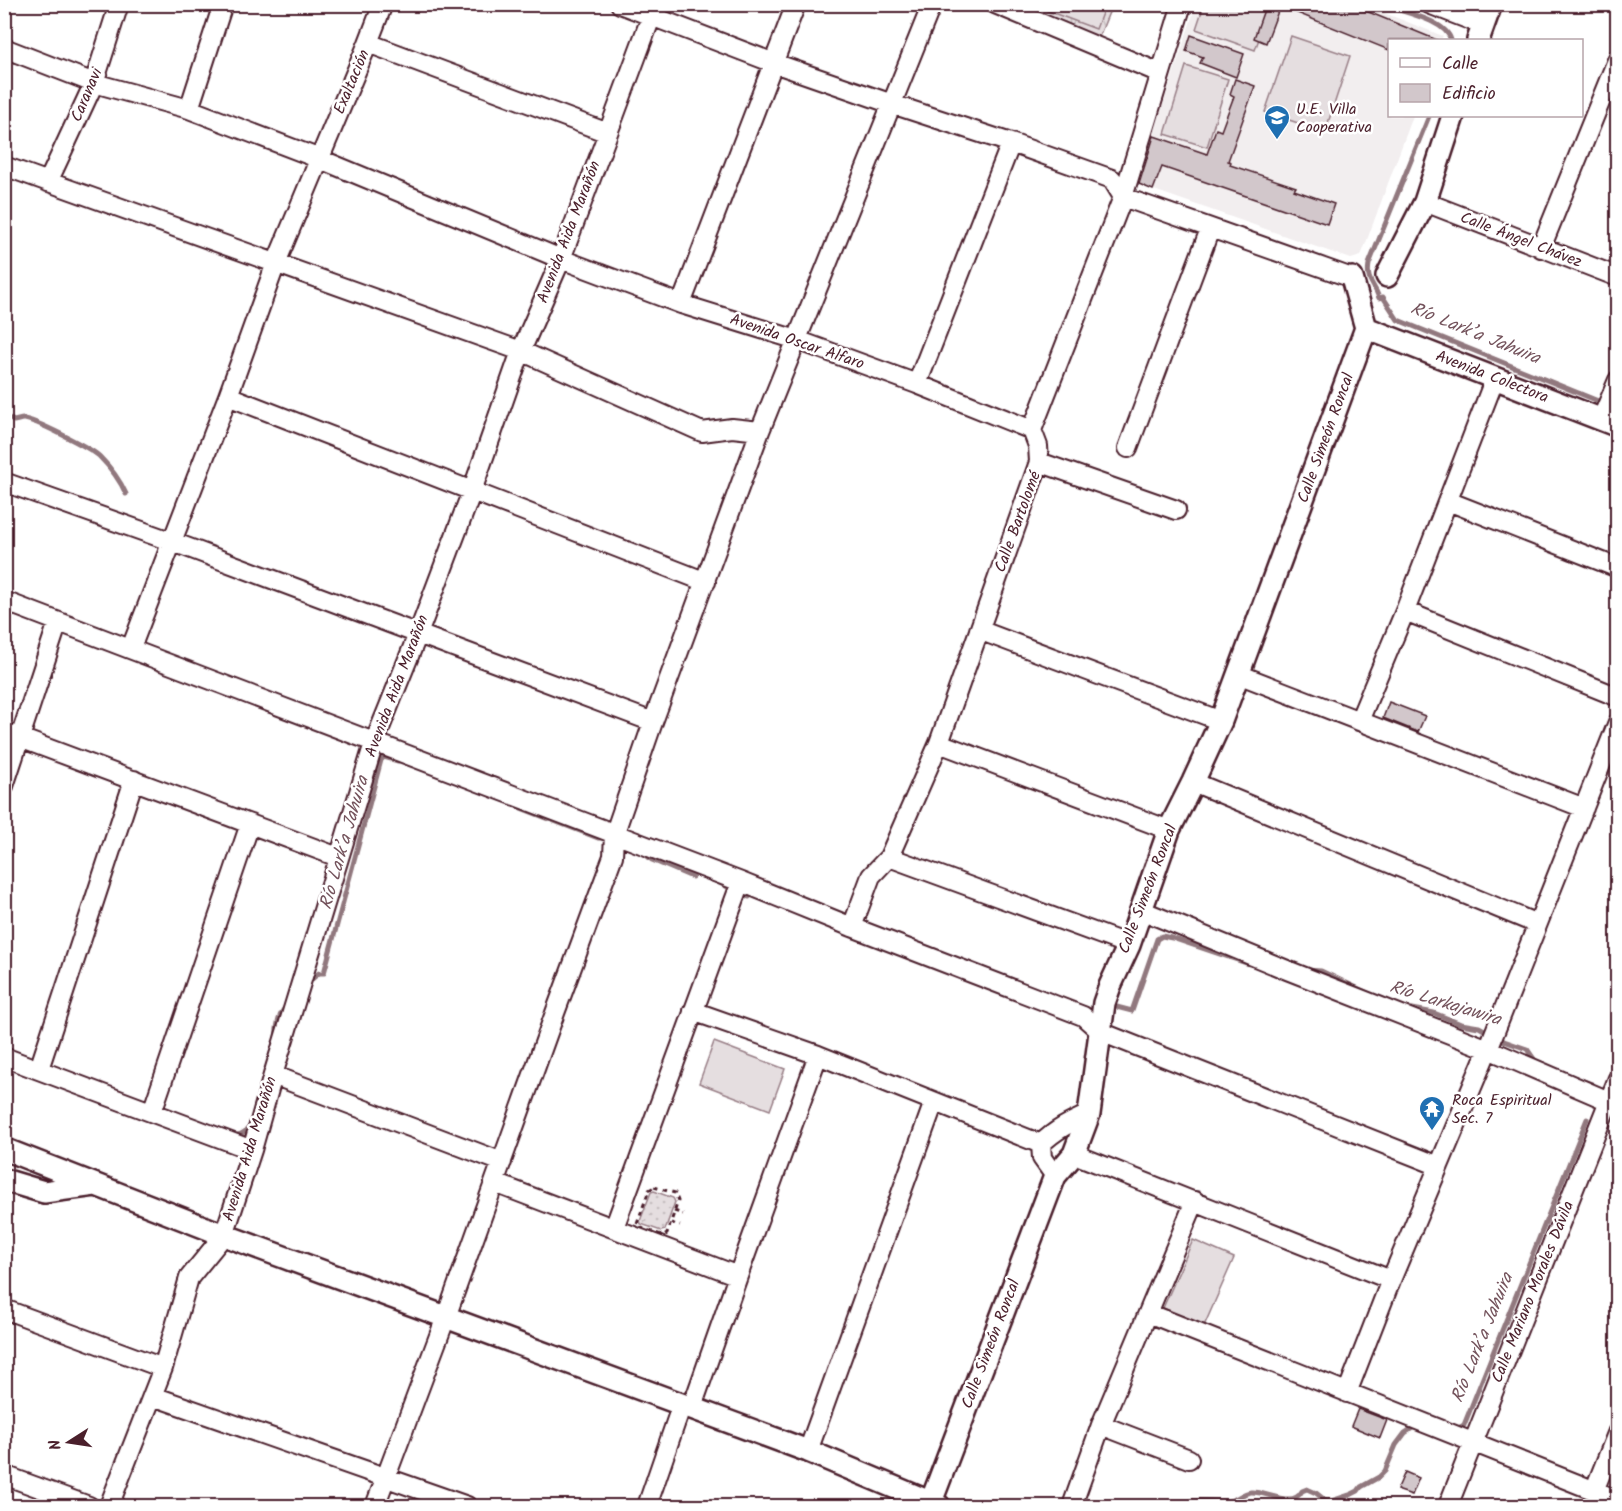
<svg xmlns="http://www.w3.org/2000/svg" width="1622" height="1511" font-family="Kalam,sans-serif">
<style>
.built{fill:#f2eeef}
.grass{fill:url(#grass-dots);stroke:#987e86;stroke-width:1.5}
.park{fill:url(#park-tufts);stroke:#987e86;stroke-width:1.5}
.garden{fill:#e5dee0;stroke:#987e86;stroke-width:1.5}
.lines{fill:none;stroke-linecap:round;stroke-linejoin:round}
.stream{stroke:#91787e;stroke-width:5}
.building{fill:#d2c7cb;stroke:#4a1f2b;stroke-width:1.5}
.minor-casing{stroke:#4a1f2b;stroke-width:22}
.tertiary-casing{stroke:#4a1f2b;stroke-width:26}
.path{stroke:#4a1f2b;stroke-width:3;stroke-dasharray:4.5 4.5;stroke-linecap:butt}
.minor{stroke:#fff;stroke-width:18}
.tertiary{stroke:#fff;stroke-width:21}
.labels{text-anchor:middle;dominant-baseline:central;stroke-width:5;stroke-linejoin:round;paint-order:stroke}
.street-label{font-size:16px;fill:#4a1f2b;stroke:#fff}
.poi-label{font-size:16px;fill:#4a1f2b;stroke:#fff;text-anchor:start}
.water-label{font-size:18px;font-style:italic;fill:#74535c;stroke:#fff}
</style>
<defs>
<pattern id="grass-dots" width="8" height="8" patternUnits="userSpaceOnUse" patternTransform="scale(1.5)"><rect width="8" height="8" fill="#e5dee0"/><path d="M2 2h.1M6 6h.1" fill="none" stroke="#c6bec0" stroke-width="1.8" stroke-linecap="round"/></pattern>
<pattern id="park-tufts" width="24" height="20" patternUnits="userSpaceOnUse" patternTransform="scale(1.5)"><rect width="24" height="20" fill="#e5dee0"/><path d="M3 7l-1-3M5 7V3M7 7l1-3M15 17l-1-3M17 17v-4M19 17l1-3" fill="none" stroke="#c6bec0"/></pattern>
</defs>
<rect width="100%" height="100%" fill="#fff"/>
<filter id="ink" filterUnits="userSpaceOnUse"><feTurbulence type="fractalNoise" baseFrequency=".0167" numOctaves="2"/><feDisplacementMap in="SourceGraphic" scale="12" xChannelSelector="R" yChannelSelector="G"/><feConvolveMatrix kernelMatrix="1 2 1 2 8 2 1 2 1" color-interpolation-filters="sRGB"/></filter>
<g filter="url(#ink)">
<!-- built -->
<path class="built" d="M1196 5H1364L1443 36 1441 40H1390V116H1413L1361 256 1351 259 1137 184Z"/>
<!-- grass -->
<path class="grass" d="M654 1191 673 1198 675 1202 665 1230 661 1231 641 1224 640 1221 651 1192Z"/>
<!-- park -->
<path class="park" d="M1017 5H1112L1099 37Z"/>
<!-- garden -->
<path class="garden" d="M1032 5H1105L1096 29Z
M1204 5H1271L1255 50 1196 29Z
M1291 36 1350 56 1325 132 1265 112Z
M1186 66 1228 79 1207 147 1165 134Z
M714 1042 785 1069 770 1110 699 1083Z
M1193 1240 1234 1258 1204 1326 1163 1308Z"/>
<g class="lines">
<!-- stream -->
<path class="stream" d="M1381 4C1400 12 1445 19 1451 40
M1429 116 1369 264C1366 282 1374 283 1379 298L1383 297 1398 320 1618 409
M4 416 14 421C15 421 21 419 23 419 34 419 90 448 99 456 110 467 120 480 126 494
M513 805 598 838H608
M644 853 652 860 692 877 695 874H699
M713 880 749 897
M1305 970 1321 971 1374 996
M306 984 319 973H324L381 760 384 757 398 761
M1109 1005 1132 1011 1157 939 1162 936 1172 938 1249 964
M1402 1007 1434 1013 1461 1024 1479 1027 1504 1041 1527 1049 1536 1062 1539 1063
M276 1039C277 1025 278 1013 289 1004
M1581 1080 1592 1084
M232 1135C241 1137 248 1130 253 1122
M1455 1429H1457L1464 1425 1587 1119
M1174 1506C1180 1505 1186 1502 1192 1501 1204 1500 1217 1502 1229 1501 1237 1500 1242 1493 1251 1492 1266 1491 1293 1509 1302 1491L1307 1489 1316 1493 1326 1501H1331L1352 1494 1358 1491 1361 1487 1379 1477 1385 1471 1396 1445 1405 1433 1417 1425"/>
</g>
<!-- building -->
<path class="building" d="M1266 4H1349L1437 40H1389V50L1280 6 1266 43 1254 38Z
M1191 35 1244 54 1236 77 1200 63 1203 57 1186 51Z
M1235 79 1255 86 1228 161 1231 162 1230 165 1296 187 1294 190 1334 204 1327 224 1162 167 1153 190 1139 184 1154 136 1207 154 1216 129 1221 131 1234 96 1230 94Z
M1389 702 1425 716 1418 732 1383 718Z
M1358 1409 1387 1420 1380 1438 1351 1426Z
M1405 1472 1419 1478 1412 1495 1397 1490Z"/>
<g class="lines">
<defs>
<path id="minor" d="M620 4 774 63 892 104 1011 143 1112 179 1123 197 1352 278
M995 4 1160 73
M1429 4 1483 25
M368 43 608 133
M4 48 94 83 189 109 320 159 561 259 681 304 797 340 917 384 1032 430
M189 109 223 4
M4 166 521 351 702 432 732 428 760 431
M48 182 94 83 119 4
M1425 202 1618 277
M1541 248 1618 58
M681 304 796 4
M917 384 1011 143
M228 396 706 582
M1601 420 1618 380
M1128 448 1210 229
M1039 462 1176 510
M4 482 173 542 653 722
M1448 501 1618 568
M4 601 741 882 852 927 1083 1016 1101 1032 1439 1166
M1405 611 1618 697
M979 630 1221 721
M131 648 228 396 276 263 368 43 383 4
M1238 674 1584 808
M1359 721 1405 611 1495 378
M4 732 338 857
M939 743 1169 830
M1193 782 1537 924
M4 786 58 622
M889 857 1129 945
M1141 910 1287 970 1488 1049 1618 1105
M852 927 871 876 889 857 939 743 1039 462 1038 446 1032 430 1123 197 1182 4
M693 1011 818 1055 1041 1144
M4 1057 252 1150
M39 1069 134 780
M273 1075 502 1162
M152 1112 250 824
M1074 1154 1391 1280
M1055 1176 1042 1158 1041 1144C1055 1130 1071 1122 1089 1114
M495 1183 738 1276
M614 1228 741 882
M4 1309 163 1368
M1148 1313 1618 1500
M1347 1393 1391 1280 1488 1049 1618 722
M153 1396 467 1506
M692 1407 738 1276 818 1055
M1101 1425 1189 1459
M808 1451 934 1102
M4 1475 89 1506
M1594 1491 1618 1431
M109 1506 163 1368 189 1278 224 1235 252 1150 273 1075 374 743 418 634 472 491 521 351 561 259 656 4
M375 1506 446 1317 555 1013 613 856 614 835 653 722 760 431 932 4
M647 1506 682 1404
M1072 1506 1101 1425 1195 1201
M1448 1506 1618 1078"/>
<path id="tertiary" d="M1478 40 1491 4
M1387 276 1425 202 1453 116
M1366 328 1618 426
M4 1149 224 1235 808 1451 939 1506
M4 1180 44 1192 95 1185
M931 1502 1055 1176 1074 1154 1089 1114 1104 1003 1110 986 1129 945 1169 830 1193 782 1221 721 1366 328 1352 278"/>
</defs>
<!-- minor casing -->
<use href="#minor" class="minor-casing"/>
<!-- tertiary casing -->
<use href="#tertiary" class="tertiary-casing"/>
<!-- path -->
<path class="path" d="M654 1187 675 1193 678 1201 667 1234 664 1236 639 1227 637 1224 649 1190Z
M674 1211 683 1214
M671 1223 680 1226"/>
<!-- minor -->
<use href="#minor" class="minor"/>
<!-- tertiary -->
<use href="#tertiary" class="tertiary"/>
</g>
</g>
<!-- icons -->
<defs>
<symbol id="school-pin" viewBox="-11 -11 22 30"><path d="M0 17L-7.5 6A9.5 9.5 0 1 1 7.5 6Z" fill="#1f6fb2" stroke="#fff"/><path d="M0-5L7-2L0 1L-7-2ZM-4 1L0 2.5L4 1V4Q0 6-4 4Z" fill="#fff"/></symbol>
<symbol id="temple-pin" viewBox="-11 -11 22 30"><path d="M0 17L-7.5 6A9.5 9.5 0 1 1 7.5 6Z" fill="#1f6fb2" stroke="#fff"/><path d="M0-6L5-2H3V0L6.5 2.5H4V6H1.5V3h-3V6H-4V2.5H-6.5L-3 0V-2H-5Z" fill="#fff"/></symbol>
</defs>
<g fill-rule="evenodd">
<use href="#school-pin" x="1262" y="103" width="30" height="40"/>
<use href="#temple-pin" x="1417" y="1094" width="30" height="40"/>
</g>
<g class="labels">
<!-- street labels -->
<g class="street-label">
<text transform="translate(352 82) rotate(-67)">Exaltación</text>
<text transform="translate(87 95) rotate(-67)">Caranavi</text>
<text transform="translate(569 232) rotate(-69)">Avenida Aida Marañón</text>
<text transform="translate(1521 240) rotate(21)">Calle Ángel Chávez</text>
<text transform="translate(797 342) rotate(19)">Avenida Oscar Alfaro</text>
<text transform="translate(1492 377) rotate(21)">Avenida Colectora</text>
<text transform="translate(1326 438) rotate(-70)">Calle Simeón Roncal</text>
<text transform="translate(1018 522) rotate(-70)">Calle Bartolomé</text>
<text transform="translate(397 686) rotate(-69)">Avenida Aida Marañón</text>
<text transform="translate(1148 889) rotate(-69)">Calle Simeón Roncal</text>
<text transform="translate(250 1149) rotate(-73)">Avenida Aida Marañón</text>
<text transform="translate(1533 1292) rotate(-68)">Calle Mariano Morales Dávila</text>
<text transform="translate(991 1344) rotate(-69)">Calle Simeón Roncal</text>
</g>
<!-- poi labels -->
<g class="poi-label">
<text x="1296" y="109">U.E. Villa<tspan x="1296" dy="18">Cooperativa</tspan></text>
<text x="1452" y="1100">Roca Espiritual<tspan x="1452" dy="18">Sec. 7</tspan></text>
</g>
<!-- water labels -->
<g class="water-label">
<text transform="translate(1475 334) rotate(22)">Río Lark’a Jahuira</text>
<text transform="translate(345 843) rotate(-74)">Río Lark’a Jahuira</text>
<text transform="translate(1445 1004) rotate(17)">Río Larkajawira</text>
<text transform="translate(1483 1338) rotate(-68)">Río Lark’a Jahuira</text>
</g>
</g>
<!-- margin -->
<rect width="1622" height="1511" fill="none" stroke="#fff" stroke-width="24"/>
<rect x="12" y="12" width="1598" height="1487" fill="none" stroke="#4a1f2b" stroke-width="2" filter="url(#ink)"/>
<!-- legend -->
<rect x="1388" y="39" width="195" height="78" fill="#ffffff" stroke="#b7a5aa" stroke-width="1.5"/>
<rect x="1400" y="58" width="30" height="9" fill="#ffffff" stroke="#b7a5aa" stroke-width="1.5"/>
<text x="1442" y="69" font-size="18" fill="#4a1f2b">Calle</text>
<rect x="1400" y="84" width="30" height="18" fill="#d2c7cb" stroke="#b7a5aa" stroke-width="1.5"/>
<text x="1442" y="99" font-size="18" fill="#4a1f2b">Edificio</text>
<!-- north arrow -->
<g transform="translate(69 1442) rotate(258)" stroke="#ffffff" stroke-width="4.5" paint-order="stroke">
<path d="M0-4.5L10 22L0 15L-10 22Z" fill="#4a1f2b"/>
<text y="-9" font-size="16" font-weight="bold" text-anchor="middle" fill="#4a1f2b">N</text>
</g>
</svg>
